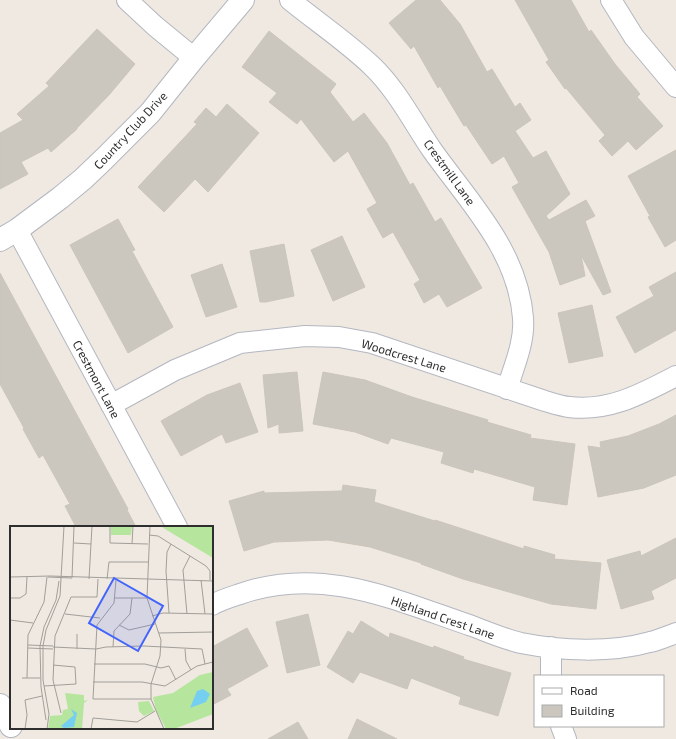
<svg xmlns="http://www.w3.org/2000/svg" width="676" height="739" font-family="'Exo 2',sans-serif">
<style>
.building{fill:#cbc7bf;stroke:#cbc5ba}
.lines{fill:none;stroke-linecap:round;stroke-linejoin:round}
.minor-casing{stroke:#b4b7c1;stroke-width:22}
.tertiary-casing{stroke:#b4b7c1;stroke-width:24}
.minor{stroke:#fff;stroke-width:20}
.tertiary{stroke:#fff;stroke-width:22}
.labels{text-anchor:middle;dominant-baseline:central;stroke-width:3;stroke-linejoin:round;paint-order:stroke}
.street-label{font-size:12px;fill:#2e2e2e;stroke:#fff}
.inset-road{fill:none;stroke:#a29e99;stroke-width:1}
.view{fill:#4264fb;fill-opacity:0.15;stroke:#4264fb;stroke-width:2}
.inset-edge{fill:none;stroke:#2e2e2e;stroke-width:2}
</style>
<rect width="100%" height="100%" fill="#efe9e1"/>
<!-- building -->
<path class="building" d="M416 0H440L460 24 487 72 492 69 515 107 520 103 531 120 515 131 533 158 546 151 570 194 546 216 549 220 586 200 595 216 585 221 611 292 603 295 581 255 585 276 560 285 549 252 512 187 519 183 504 156 492 164 466 125 464 126 440 86 438 88 414 46 411 49 389 23Z
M515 0H571L589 32 591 30 615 64 640 94 637 97 663 126 636 150 628 141 612 156 599 141 605 135 566 88 565 89 546 62 549 60Z
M97 29 135 64 109 95 77 128V129L51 152 48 148 21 162 28 174 0 189V133L23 120 17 114 49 86 46 83Z
M269 31 336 84 330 92 353 122 364 113 387 143 410 185 413 183 435 222 441 218 482 288 447 307 439 294 424 303 414 284 420 280 393 232 383 238 367 209 377 203 348 151 334 162 301 119 297 124 269 102 277 93 242 67Z
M227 104 259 133 208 192 195 179 164 212 138 187 197 124 194 122 206 108 216 117Z
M676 150V240L665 247 648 217 650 216 628 176Z
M118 219 135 250 132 251 173 327 128 353 70 245Z
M342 236 365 287 333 301 311 250Z
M284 244 294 296 266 302H260L250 251Z
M222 264 237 307 206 317 191 275Z
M676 272V330L635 353 616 317 654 296 649 287Z
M0 273 128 509 127 510 136 527H76L65 506 70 504 43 455 39 458 23 429 24 428 0 384Z
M592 305 603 356 569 363 558 313Z
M297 372 303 431 279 433V424L268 428 263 375Z
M323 372 365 380 412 397 488 420 487 422 531 435 530 438 575 444 567 505 533 500 535 487 474 469 473 473 441 463 444 452 391 438 388 444 355 432 313 424Z
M240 383 258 432 226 443 222 434 181 456 161 421 207 395Z
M676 415V475L644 488 598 497 588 446 601 448 600 442 628 436 659 424Z
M343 485 376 490 374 502 435 521V520L524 549V546L555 555 554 559 601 563 596 609 551 604 463 579 421 564V563L370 547 328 540 274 542 244 551 229 501 264 491V493L342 491Z
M676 538V578L651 591 654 599 621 609 607 560 640 551 641 556Z
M308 614 320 665 287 673 276 622Z
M361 621 389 638 390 633 433 648 434 646 464 657 463 659 511 673 498 716 459 704 461 697 411 678 407 689 360 672 353 683 327 667 348 631 353 634Z
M247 628 268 666 227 689 231 695 212 705V647Z
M357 719 397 739H348Z
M298 722 308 739H268Z"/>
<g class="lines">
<defs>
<path id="minor" d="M127 0 155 26 194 58
M290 0C317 22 347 42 372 66 397 90 413 122 432 150 469 202 518 251 523 318 525 342 514 366 507 389
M611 0 634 37 676 87
M17 230 177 527
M111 405 175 370 240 343 305 336 339 337 372 343 545 401C552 403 561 406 569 407 609 412 641 394 676 376
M212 605C221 600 231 597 240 594 322 565 395 600 472 626 488 632 504 639 521 643 561 651 611 653 650 642 659 640 668 636 676 633
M551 647V676
M561 726 566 739"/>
<path id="tertiary" d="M0 240 17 230 60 198 83 179 104 159 150 113 194 58 243 0
M0 705 11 726"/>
</defs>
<!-- minor casing -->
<use href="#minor" class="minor-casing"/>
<!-- tertiary casing -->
<use href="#tertiary" class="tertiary-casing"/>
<!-- minor -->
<use href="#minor" class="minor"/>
<!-- tertiary -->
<use href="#tertiary" class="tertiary"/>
</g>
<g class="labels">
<!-- street labels -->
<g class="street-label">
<text transform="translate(130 130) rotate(-47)">Country Club Drive</text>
<text transform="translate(450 172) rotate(54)">Crestmill Lane</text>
<text transform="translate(404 355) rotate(17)">Woodcrest Lane</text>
<text transform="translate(97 379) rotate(62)">Crestmont Lane</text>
<text transform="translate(443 617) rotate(19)">Highland Crest Lane</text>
</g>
</g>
<!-- overview -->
<g transform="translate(10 526)">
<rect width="203" height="203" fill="#efe9e1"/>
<path d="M101 0H122L121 9H101ZM151 0H203V32L155 3ZM203 146V188L164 203H156L146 184 143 171 163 167 190 149ZM55 167 74 169V175L78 174 74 177 72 203H38L40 190 52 189 53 184 58 183ZM139 175 144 185 134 190 129 185 128 176Z" fill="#b6e59e"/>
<path d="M193 163 200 168 196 176 180 182 187 165ZM61 183 67 187 64 201 54 202 51 200 64 189Z" fill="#75cff0"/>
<path class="inset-road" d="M100 0V17L138 18M140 0 137 72 151 114 150 130 141 158V173L154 203M139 9 148 10 196 40 200 45V54M64 17 81 18M122 18 123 0M0 51 40 50 203 55M38 51 62 52M62 52 64 0M79 53 82 0M97 53 99 36H138M106 54 104 77 87 99 83 173H141M191 54 195 88M0 72H10L16 68 17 51M105 72H137M159 87 156 45 157 26 161 18M55 88 90 92M177 88 173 44 180 30M142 90 153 87 203 88M0 94 23 97M109 99 119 104 145 98M149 107 203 106M67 108V123M18 119 43 120M43 121 86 123 96 121 134 120 192 123 195 138M103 121 104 105 120 88 122 72M18 122 43 123M175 123 176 135 181 144M84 138H135L151 142 159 140 166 154M12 152H30M17 152 18 109 34 76 37 51M83 156H132L155 160 187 140 203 136M34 160 66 158 65 141 43 139M51 187 43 154 45 110 61 71H87L88 53M36 194 31 161 30 120 34 101 46 74 49 55M15 203 17 189 15 174 32 170M37 203 39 188 33 154V120L36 104 50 70 54 0M81 203 83 192 127 196 145 185"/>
<path class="view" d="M104 52 153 80 128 125 79 97Z"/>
<rect width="203" height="203" class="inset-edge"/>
</g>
<!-- legend -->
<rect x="534" y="675" width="130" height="52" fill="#ffffff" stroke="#ababab"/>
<rect x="542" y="688" width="20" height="6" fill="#ffffff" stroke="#ababab"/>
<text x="570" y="695" font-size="12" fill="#2e2e2e">Road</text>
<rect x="542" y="705" width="20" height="12" fill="#cbc7bf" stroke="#ababab"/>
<text x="570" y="715" font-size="12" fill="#2e2e2e">Building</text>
</svg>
